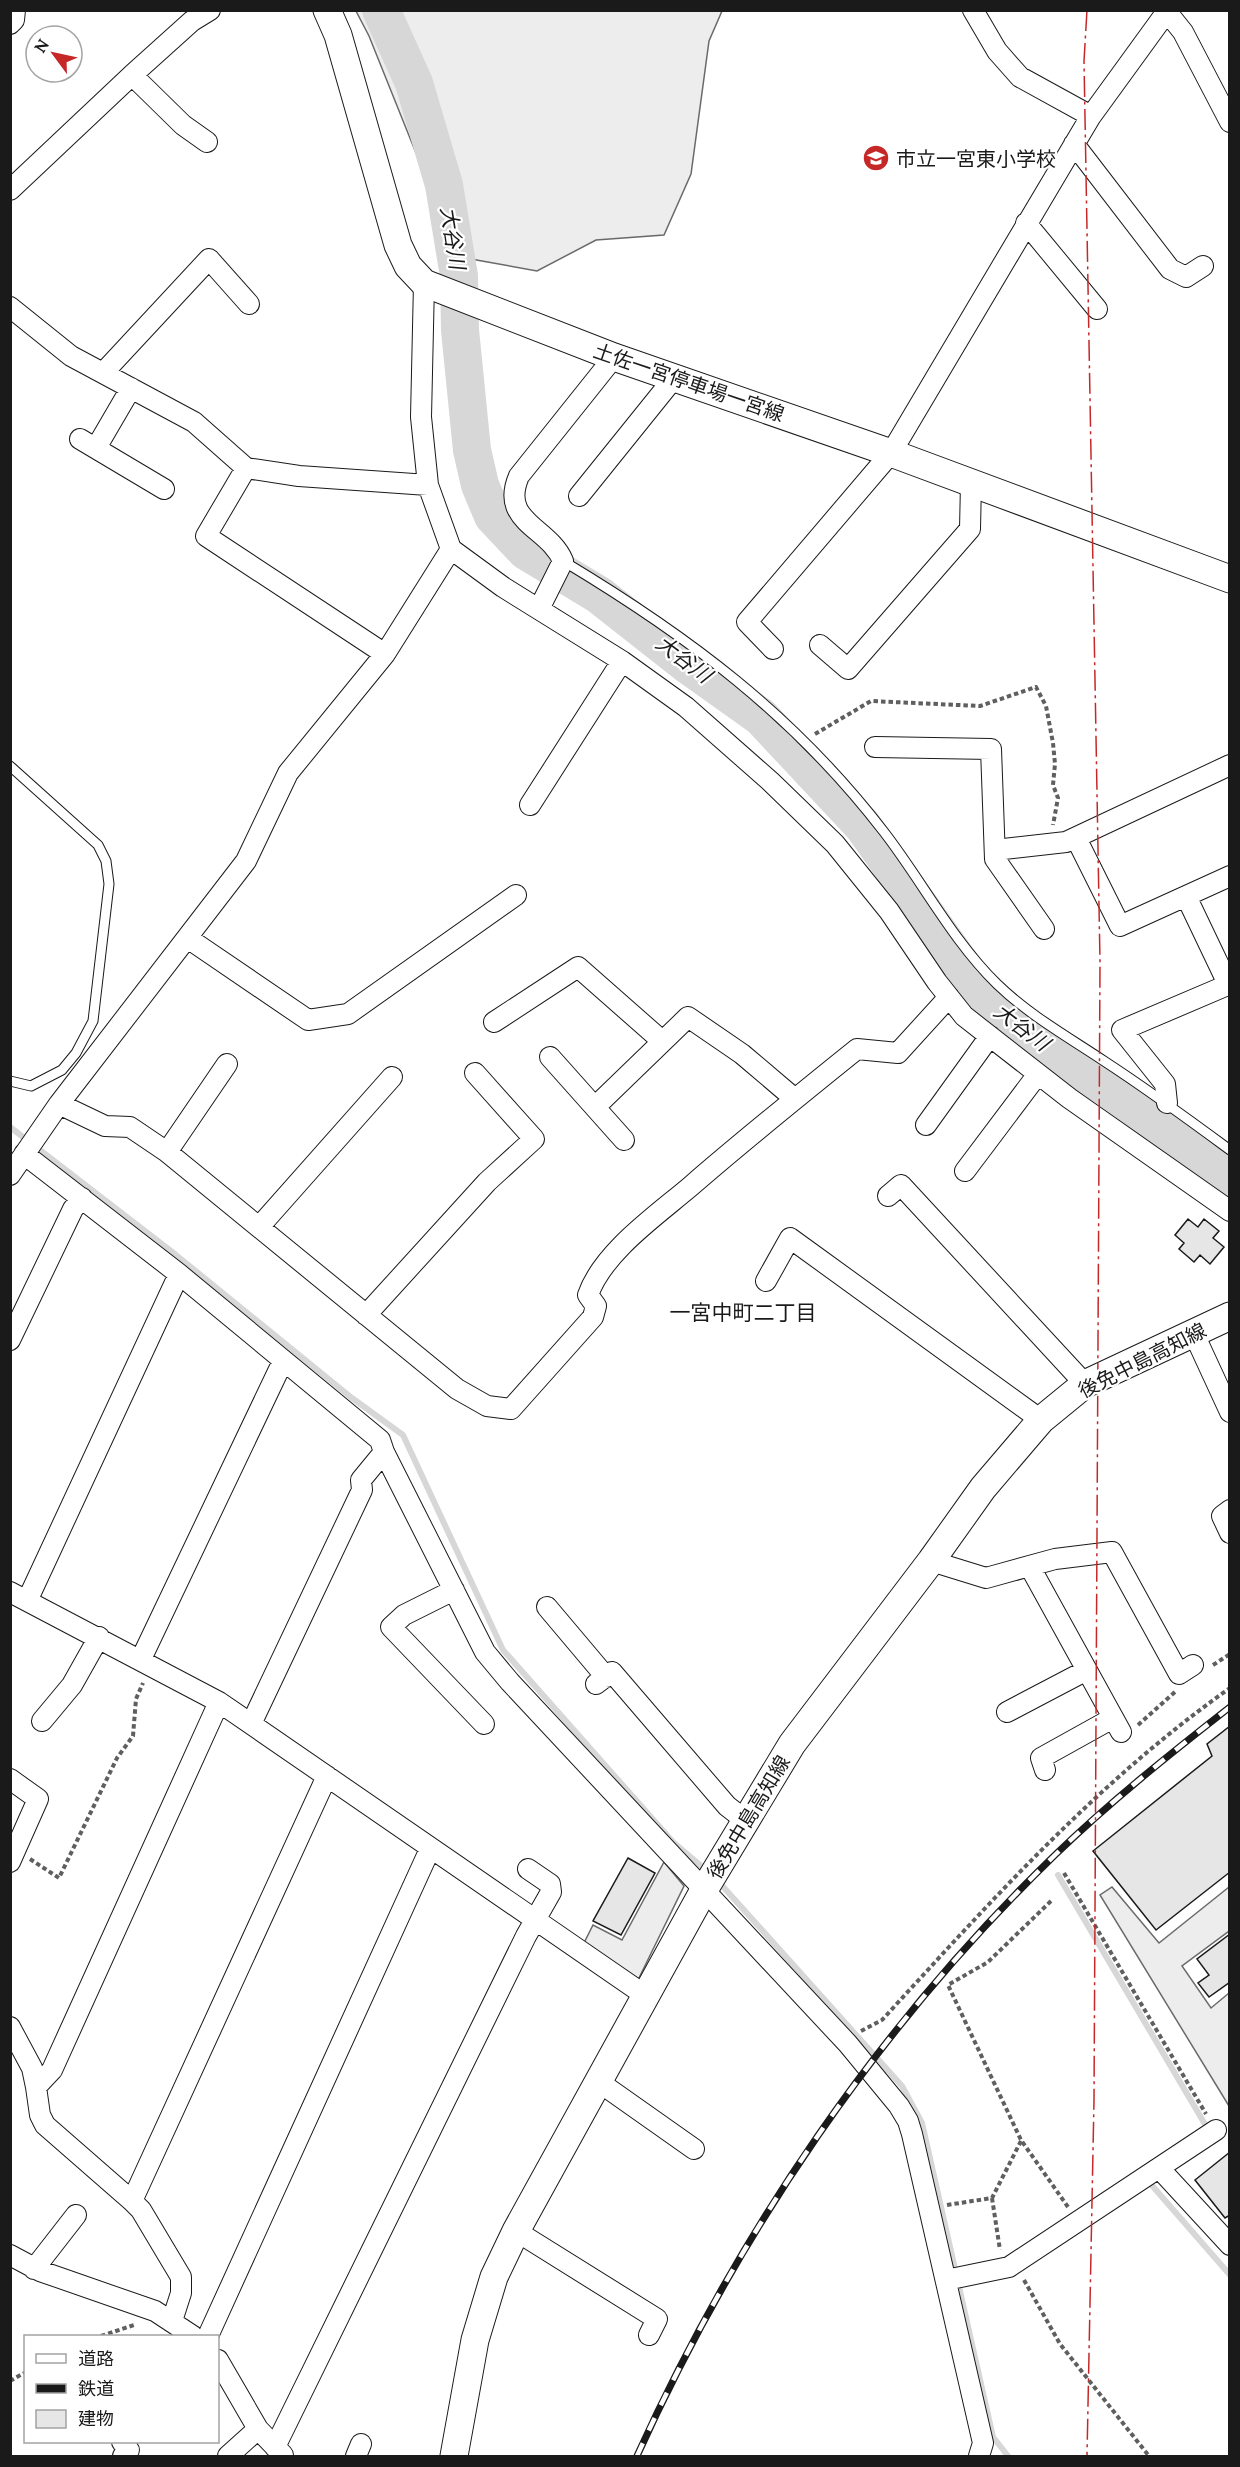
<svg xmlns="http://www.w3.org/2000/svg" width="1240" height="2467" font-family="Lora,'Noto Sans JP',serif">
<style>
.built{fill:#ededed;stroke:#6a6a6a;stroke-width:1.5}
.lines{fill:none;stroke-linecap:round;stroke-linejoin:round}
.stream{stroke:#d7d7d7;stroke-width:6}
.river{stroke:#d7d7d7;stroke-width:38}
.building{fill:#e6e6e6;stroke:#1a1a1a;stroke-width:1.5}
.service-casing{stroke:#1a1a1a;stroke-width:11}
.minor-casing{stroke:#1a1a1a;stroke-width:22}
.secondary-casing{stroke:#1a1a1a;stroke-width:29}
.path{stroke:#5f5f5f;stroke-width:4;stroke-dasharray:4.5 3;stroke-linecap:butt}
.service{stroke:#fff;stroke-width:9}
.minor{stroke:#fff;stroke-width:20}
.secondary{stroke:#fff;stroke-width:27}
.rail-casing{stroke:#1a1a1a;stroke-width:7}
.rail{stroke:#fff;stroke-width:4.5;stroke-dasharray:14;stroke-linecap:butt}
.power{stroke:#c62828;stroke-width:1.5;stroke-dasharray:21 4.5 3 4.5;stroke-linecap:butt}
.labels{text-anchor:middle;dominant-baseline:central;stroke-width:4.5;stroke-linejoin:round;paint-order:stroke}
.poi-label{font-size:20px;fill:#1a1a1a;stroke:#fff;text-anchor:start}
.street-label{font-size:20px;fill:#1a1a1a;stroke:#fff}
.water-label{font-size:21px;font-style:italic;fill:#1a1a1a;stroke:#fff}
.neighbourhood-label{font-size:21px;fill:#1a1a1a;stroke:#fff}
</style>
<rect width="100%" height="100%" fill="#fff"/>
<!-- built -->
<path class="built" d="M356 11H722L709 41 691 174 664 235 596 240 537 271 471 259 436 203 369 36Z
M664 1862 684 1886 637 1982 582 1947 593 1925 622 1940Z
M1112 1887 1159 1943 1229 1887V1931L1182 1966 1211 2008 1229 1993V2106L1100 1895Z"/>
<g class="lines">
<!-- stream -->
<path class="stream" d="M10 1127 176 1255 352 1398 403 1435 503 1650 673 1842 707 1871
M1058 1875 1206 2126
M717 1880 902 2086 922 2123 993 2437 1008 2456
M1146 2184 1149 2182 1230 2275"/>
<!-- river -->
<path class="river" d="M381 10 414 83 444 185 459 276 460 330 472 450 480 485 493 516 526 551 599 595 688 665 761 717 863 826 985 998C1021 1034 1059 1055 1100 1083 1145 1113 1187 1148 1230 1181"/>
</g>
<!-- building -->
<path class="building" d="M1188 1219 1198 1227 1204 1219 1219 1231 1213 1238 1224 1247 1210 1264 1200 1255 1194 1262 1179 1249 1184 1243 1175 1235Z
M1230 1726V1872L1156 1930 1093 1851 1212 1756 1207 1744Z
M628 1858 655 1873 621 1935 593 1921Z
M1230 1934V1982L1209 1997 1198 1983 1209 1975 1197 1959Z
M1230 2152V2215L1225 2218 1195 2180Z"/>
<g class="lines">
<defs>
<path id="service" d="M563 561C688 636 794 715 884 832 922 881 952 940 997 984 1029 1015 1068 1037 1104 1061 1147 1089 1188 1119 1230 1150
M10 766 98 845 106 861 109 884 93 1021 76 1053 62 1070 31 1086 10 1081"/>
<path id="minor" d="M973 10 997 51 1020 77 1091 116
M1167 12 1183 32 1230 122
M10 24 14 20 15 10
M132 75 183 125 207 142
M1074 144 1170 269 1186 277 1203 266
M10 190 132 75 192 21 210 10
M1026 223 1097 309
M424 283 421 417 428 485 451 549 503 587 622 661 686 707 770 781 835 844 889 911 937 982 964 1016 1069 1098 1230 1211
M10 307 71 356 194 422 246 468 299 476 428 485
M103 373 209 259 249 304
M80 439 164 489
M96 448 131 388
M246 468 206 536 385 654
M579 496 674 378
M539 609 563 561C549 527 499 522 519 476L614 357
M820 645 848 669 970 529 971 483
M773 649 747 622 891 453 1091 116 1168 10
M875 747 991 749 995 859 1044 929
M530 805 622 661
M1076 838 1120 926 1230 876
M995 850 1066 842 1230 765
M1186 896 1228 984
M189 939 308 1020 348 1014 516 895
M494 1022 578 967 662 1041
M550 1057 624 1140
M1167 1103 1165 1084 1122 1030 1230 984
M59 1104 246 861 288 773 385 654 451 549
M595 1107 688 1017 742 1054 795 1099
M926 1125 990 1036
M167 1152 227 1064
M24 1154 179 1274 380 1440 384 1452 361 1480 362 1490 251 1724
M965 1171 1038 1074
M10 1175 59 1104 105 1126 130 1127 167 1152 457 1389 487 1406 511 1409 593 1317 596 1306 588 1295C603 1252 657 1215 691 1186 745 1139 801 1094 857 1049L898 1053 949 997
M888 1196 901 1185 1085 1384
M259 1227 392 1077
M766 1281 790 1238 1041 1420
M366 1315 487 1182 534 1139 475 1073
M1194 1334 1230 1412
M10 1340 73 1209 82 1198
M384 1452 485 1652 510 1682 848 2044 899 2106 908 2121 912 2134 983 2443 979 2456
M1230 1510 1222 1516 1230 1533
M931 1561 986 1578 1055 1559 1112 1552 1179 1674 1193 1665
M1030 1567 1121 1732
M454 1590 404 1615 391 1627 484 1724
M10 1592 219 1702 646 1996
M27 1601 179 1274
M547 1607 606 1677
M141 1659 283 1361
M596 1684 612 1672 727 1806 745 1820
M1007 1712 1087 1670
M42 1721 72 1685 99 1637
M1045 1770 1041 1758 1113 1718
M10 1779 38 1799 10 1862
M10 2027 32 2068 36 2087
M599 2082 694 2149
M1159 2168 1230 2245
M132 2201 45 2125 40 2115 36 2087 52 2070 219 1702
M516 2231 657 2319 649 2335
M10 2255 40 2271 155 2311 193 2336
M34 2269 76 2215
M946 2280 1009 2267 1216 2130
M172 2321 181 2293V2277L141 2210 132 2201 327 1776
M208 2336 430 1849
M218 2360 258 2429 283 2455
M122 2442 129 2450 123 2456
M275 2447 526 1936 551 1892 550 1884 528 1869
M228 2456 258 2429
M356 2456 361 2444"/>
<path id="secondary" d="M327 10 338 35 398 245 408 266 424 283 614 357 891 453 1230 579
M454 2456 475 2340 494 2277 516 2231 704 1890 792 1744 931 1561 983 1488 1041 1420 1085 1384 1230 1316"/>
</defs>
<!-- service casing -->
<use href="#service" class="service-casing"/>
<!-- minor casing -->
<use href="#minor" class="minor-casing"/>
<!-- secondary casing -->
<use href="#secondary" class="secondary-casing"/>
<!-- path -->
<path class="path" d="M815 734 871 701 980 706 1036 687 1046 706 1053 743 1055 764 1053 785 1058 798 1053 825
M1213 1665 1230 1654
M1138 1725 1175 1692
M30 1859 59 1878 117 1758 133 1736 136 1699 143 1683
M1064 1873 1206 2114
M1051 1901 988 1962 948 1985 1021 2140 1068 2207
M861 2031 882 2020C991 1901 1098 1781 1230 1688
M992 2198 1000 2250
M947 2205 992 2198 1021 2141
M1024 2280 1060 2344 1149 2456
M101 2336 134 2325
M10 2381 26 2372"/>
<!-- service -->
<use href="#service" class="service"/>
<!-- minor -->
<use href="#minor" class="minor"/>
<!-- secondary -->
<use href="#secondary" class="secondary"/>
<defs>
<path id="rail" d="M637 2456C738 2233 879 2025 1056 1854 1111 1801 1170 1754 1230 1707"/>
</defs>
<!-- rail casing -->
<use href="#rail" class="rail-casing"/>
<!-- rail -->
<use href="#rail" class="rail"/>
<!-- power -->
<path class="power" d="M1087 10 1084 61 1100 962 1094 2100 1087 2456"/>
</g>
<!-- icons -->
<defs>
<symbol id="school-disc" viewBox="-11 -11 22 22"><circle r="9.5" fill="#c62828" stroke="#fff"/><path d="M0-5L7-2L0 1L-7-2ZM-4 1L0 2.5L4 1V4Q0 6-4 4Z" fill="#fff"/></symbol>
</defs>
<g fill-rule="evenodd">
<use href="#school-disc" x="861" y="143" width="30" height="30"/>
</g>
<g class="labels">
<!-- poi labels -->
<g class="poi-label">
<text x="896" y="158">市立一宮東小学校</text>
</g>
<!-- street labels -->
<g class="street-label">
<text transform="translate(689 382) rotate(19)">土佐一宮停車場一宮線</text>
<text transform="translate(1142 1360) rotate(-27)">後免中島高知線</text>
<text transform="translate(748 1817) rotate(-59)">後免中島高知線</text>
</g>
<!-- water labels -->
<g class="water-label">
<text transform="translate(453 238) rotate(81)">大谷川</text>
<text transform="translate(684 659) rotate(37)">大谷川</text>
<text transform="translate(1022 1027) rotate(37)">大谷川</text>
</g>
<!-- neighbourhood labels -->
<g class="neighbourhood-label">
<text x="743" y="1312">一宮中町二丁目</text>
</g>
</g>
<!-- border -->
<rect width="1240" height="2467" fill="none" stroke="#1a1a1a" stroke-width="24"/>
<!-- legend -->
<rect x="24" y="2335" width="195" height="108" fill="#ffffff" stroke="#a3a3a3" stroke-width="1.5"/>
<rect x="36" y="2354" width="30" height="9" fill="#ffffff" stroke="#a3a3a3" stroke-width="1.5"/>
<text x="78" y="2365" font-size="18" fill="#1a1a1a">道路</text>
<rect x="36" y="2384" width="30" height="9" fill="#1a1a1a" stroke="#a3a3a3" stroke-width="1.5"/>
<text x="78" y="2395" font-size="18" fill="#1a1a1a">鉄道</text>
<rect x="36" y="2410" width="30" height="18" fill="#e6e6e6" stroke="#a3a3a3" stroke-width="1.5"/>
<text x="78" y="2425" font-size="18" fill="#1a1a1a">建物</text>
<!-- north arrow -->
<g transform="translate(54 54) rotate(303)"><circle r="28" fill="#ffffff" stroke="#a3a3a3" stroke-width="1.5"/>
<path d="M0-4.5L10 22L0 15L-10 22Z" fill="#c62828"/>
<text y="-9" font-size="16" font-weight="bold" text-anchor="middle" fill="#1a1a1a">N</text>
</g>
</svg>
